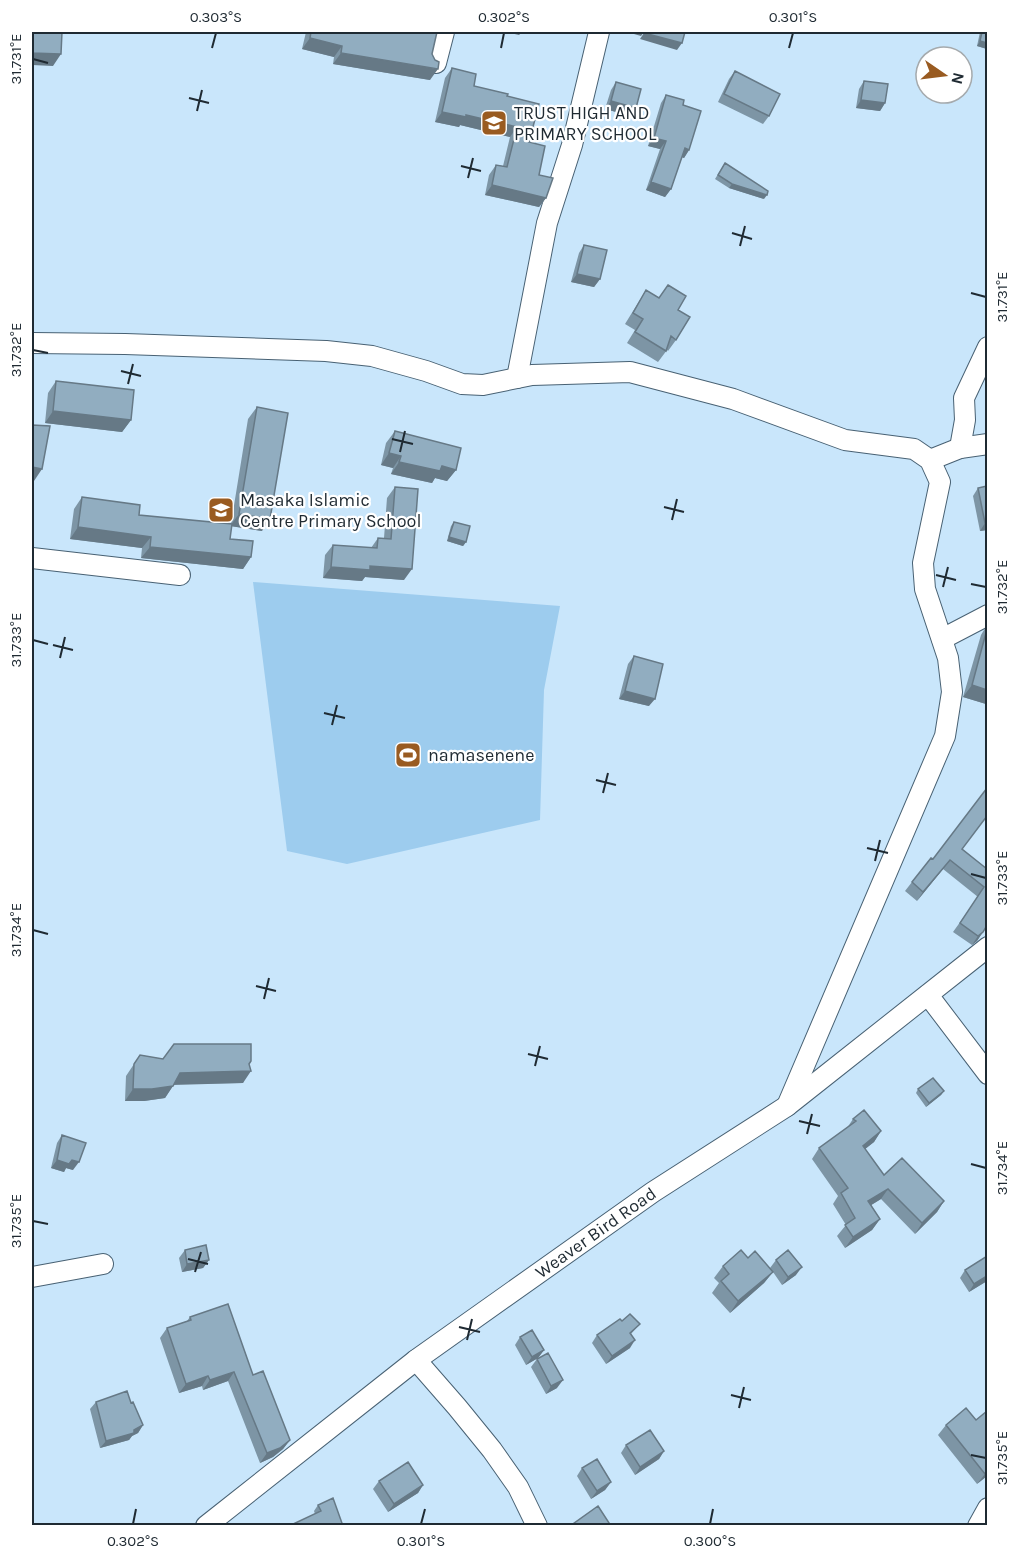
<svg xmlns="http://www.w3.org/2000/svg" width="1019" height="1557" font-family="Karla,sans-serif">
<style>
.green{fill:#9dccee}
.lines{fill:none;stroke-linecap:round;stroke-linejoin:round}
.minor-casing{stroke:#486173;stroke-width:22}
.minor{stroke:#fff;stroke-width:20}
.wall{fill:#7d95a5}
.shaded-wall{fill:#667986}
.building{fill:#91adc0;stroke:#667986;stroke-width:1.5}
.ticks{fill:none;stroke:#1f2a32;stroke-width:2}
.labels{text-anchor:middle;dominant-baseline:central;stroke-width:4.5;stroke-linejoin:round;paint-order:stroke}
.poi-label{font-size:18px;fill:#1f2a32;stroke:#fff;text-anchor:start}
.street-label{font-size:18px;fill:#1f2a32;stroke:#fff}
.neatline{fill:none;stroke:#1f2a32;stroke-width:2}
.ticks-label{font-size:15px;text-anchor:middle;fill:#1f2a32}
</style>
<rect width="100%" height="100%" fill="#c9e6fb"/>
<!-- green -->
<path class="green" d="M253 582 560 606 544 690 540 820 347 864 287 851Z"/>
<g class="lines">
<defs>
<g id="minor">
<path d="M436 63 444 32"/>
<path d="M32 343 125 344 326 351 372 356 426 371 462 384 483 385 532 375 630 372 733 399 845 440 914 449 930 460 940 482 923 563 925 589 948 658 952 692 945 736 787 1106"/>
<path d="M517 378 547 223 572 145 599 32"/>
<path d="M960 448 965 420 964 398 988 347"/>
<path d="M930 460 960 448 988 444"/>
<path d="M32 558 180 575"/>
<path d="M942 639 988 615"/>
<path d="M928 995 988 1074"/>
<path d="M32 1277 103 1264"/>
<path d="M416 1360 457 1407 492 1450 518 1487 537 1526"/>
<path id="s1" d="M206 1526 416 1360 653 1192 787 1106 988 947"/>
<path d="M978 1526 988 1508"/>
</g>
</defs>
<!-- minor casing -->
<use href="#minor" class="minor-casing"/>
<!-- minor -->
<use href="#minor" class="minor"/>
</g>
<!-- wall -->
<path class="wall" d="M306 32H437L432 54 430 80 333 64 334 57 302 49Z
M980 32H987V49L977 46Z
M452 68 474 86 507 96 529 142 546 198 539 207 485 195 489 175 496 165 503 166 510 137 460 125 459 127 435 122 445 78Z
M735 71 769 116 763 124 718 102 729 79Z
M864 81 885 103 880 111 856 108 859 89Z
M616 82 631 116 605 109 611 90Z
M935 93H955L950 100Z
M666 95 683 105 689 150 684 158 682 157 671 189 665 197 646 190 660 149 648 146 661 103Z
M725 163 764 199 729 188 715 179Z
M584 245 600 279 594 287 571 282 579 253Z
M668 285 678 310 676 340 668 351 667 350 658 362 627 343 635 330 625 324 646 290 659 298Z
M56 381 131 420 122 432 45 423 48 393Z
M257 407 262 531 231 526 230 539 251 557 243 569 141 558 142 548 70 539 74 509 82 497 139 515 231 524 248 419Z
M395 431 456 470 447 481 435 478 432 483 391 474 393 468 381 465 386 443Z
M395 487 404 580 365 577 362 581 323 578 325 555 333 545 371 548 378 538H384L387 498Z
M978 488 987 530 980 531 973 496Z
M454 522 466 542 463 546 447 541 451 526Z
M987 625V702L986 704 963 697 981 635Z
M634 656 649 706 619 699 628 664Z
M962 849 987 869V925L977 941 972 945 953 932 978 897 943 869 917 901 905 891 912 882 933 859Z
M140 1055 163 1059 249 1064 243 1083 174 1084 165 1098 144 1101H125L126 1076Z
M918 1089 944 1091 941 1095 926 1107 916 1093Z
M853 1119 881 1131 874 1142 865 1149 884 1175 944 1201 937 1212 915 1234 881 1199 871 1205 880 1219 872 1230 845 1248 837 1236 846 1225 833 1204 838 1196 812 1159 819 1148 847 1128Z
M62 1135 73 1170 66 1168 64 1172 51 1168 57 1143Z
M185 1250 209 1260 203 1268 182 1272 179 1258Z
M987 1256V1281L969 1292 960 1278 965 1270Z
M748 1258 770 1268 776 1260 796 1275 782 1285 773 1272 764 1283 730 1313 712 1293 719 1283 714 1278 723 1266Z
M190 1317 290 1440 283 1449 273 1457 260 1463 228 1381 203 1390 202 1386 179 1393 160 1338 167 1328 187 1321Z
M622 1321 640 1324 631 1334 630 1348 606 1364 592 1343 597 1335Z
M520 1337 544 1350 538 1358 526 1365 515 1345Z
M537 1359 557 1388 546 1394 531 1367Z
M96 1402 131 1403 143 1425 138 1433 132 1436 129 1440 100 1448 90 1409Z
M946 1425 987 1476 977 1484 938 1435Z
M626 1445 664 1451 659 1459 635 1475 621 1453Z
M582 1468 611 1482 605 1490 591 1499 577 1476Z
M379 1481 423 1485 418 1493 388 1512 373 1489Z
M318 1505 343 1526 315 1514 314 1511Z"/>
<!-- shaded-wall -->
<path class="shaded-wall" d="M506 32H522L519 35Z
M636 32H644L641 36 634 34Z
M644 33 682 43 677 50 640 39Z
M310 38 342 46 334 57 302 49Z
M980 41 987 43V49L977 46Z
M32 53 61 54 53 66 32 65Z
M341 53 438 69 430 80 333 64Z
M861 100 885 103 880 111 856 108Z
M611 101 636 108 631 116 605 109Z
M442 112 466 115 517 127 510 137 460 125 459 127 435 122Z
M654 138 666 141 660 149 648 146Z
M685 148 689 150 684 158 679 156Z
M651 182 671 189 665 197 646 190Z
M732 184 767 195 764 199 729 188Z
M492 185 546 198 539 207 485 195Z
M577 274 600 279 594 287 571 282Z
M53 411 131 420 122 432 45 423Z
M389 453 401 456 393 468 381 465Z
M399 462 442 466 456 470 447 481 435 478 432 483 391 474Z
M32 467 42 469 34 481 32 480Z
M239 514 270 519 262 531 230 526Z
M985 523H987V530L980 531Z
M78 527 151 537 142 548 70 539Z
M449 537 466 542 463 546 447 541Z
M150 547 251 557 243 569 141 558Z
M370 566 412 569 404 580 365 577 362 581 323 578 331 567Z
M972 685 987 690V702L986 704 963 697Z
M625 691 655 699 649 706 619 699Z
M950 860 943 869 917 901 923 892Z
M983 932 977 941 972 945 978 936Z
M251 1071 243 1083 172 1085 180 1073Z
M173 1086 165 1098 144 1101H125L133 1089Z
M944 1091 941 1095 926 1107 929 1103Z
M881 1131 874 1142 855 1157 863 1146Z
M57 1160H72L79 1162 73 1170 66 1168 64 1172 51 1168Z
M888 1189 881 1199 860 1212 868 1201Z
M944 1201 937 1212 915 1234 922 1223Z
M880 1219 872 1230 845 1248 853 1237Z
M209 1260 203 1268 182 1272 187 1264Z
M802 1267 796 1275 782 1285 788 1277Z
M773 1272 764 1283 730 1313 738 1301Z
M987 1276V1281L969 1292 974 1284Z
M635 1340 630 1348 606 1364 612 1356Z
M544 1350 538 1358 526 1365 532 1357Z
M234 1372 228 1381 203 1390 210 1380Z
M208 1376 202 1386 179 1393 186 1384Z
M563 1380 557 1388 546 1394 551 1386Z
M143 1425 138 1433 132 1436 129 1440 100 1448 106 1441Z
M290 1440 283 1449 273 1457 260 1463 267 1453Z
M664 1451 659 1459 635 1475 640 1467Z
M987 1471V1476L977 1484 985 1474Z
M611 1482 605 1490 591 1499 597 1491Z
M423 1485 418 1493 388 1512 394 1504Z"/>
<!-- building -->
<path class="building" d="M32 32H62L61 54 32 53Z
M311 32H437L432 54 435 60 439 62 438 69 341 53 342 46 310 38Z
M645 32H685L682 43 644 33Z
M982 32H987V43L980 41Z
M452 68 476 74 474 86 508 94 507 96 539 104 529 142 545 146 539 175 553 178 546 198 492 185 496 165 507 167 517 127 466 115V117L442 112Z
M962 69 966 71 962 79Z
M735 71 780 94 769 116 724 94Z
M864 81 888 84 885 103 861 100Z
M616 82 641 89 636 108 611 101Z
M666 95 684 100 683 105 701 111 689 150 685 148 671 189 651 182 666 141 654 138Z
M725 163 768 191 767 195 732 184 718 175Z
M584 245 607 250 600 279 577 274Z
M668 285 686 296 678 310 690 317 676 340 671 336 666 351 635 332 643 319 633 313 646 290 659 298Z
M56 381 134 390 131 420 53 411Z
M257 407 288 413 270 519 239 514Z
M32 425 50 426 42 469 32 467Z
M395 431 461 448 456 470 442 466 440 471 399 462 401 456 389 453Z
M987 486V523H985L978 488Z
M395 487 418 489 412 569 370 566V570L331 567 333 545 377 548 378 538 391 539Z
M82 497 140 505 139 515 232 524 230 539 253 541 251 557 150 547 151 537 78 527Z
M454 522 470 526 466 542 449 537Z
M987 629V690L972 685Z
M634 656 663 664 655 699 625 691Z
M987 788V816L962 849 987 869V925L983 932 978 936 960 923 984 887 950 860 923 892 912 882 931 858 933 859Z
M174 1044H251V1061L249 1064 251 1071 180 1073 173 1086 152 1089H133L134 1064 140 1055 163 1059Z
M933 1078 944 1091 929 1103 918 1089Z
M864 1110 881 1131 863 1146 884 1175 902 1158 944 1201 922 1223 888 1189 868 1201 880 1219 853 1237 845 1225 855 1218 841 1193 848 1188 819 1148 856 1121 853 1119Z
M62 1135 86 1143 79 1162 72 1160 69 1164 57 1160Z
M206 1245 209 1260 187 1264 185 1250Z
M741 1250 748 1258 755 1251 773 1272 738 1301 721 1281 729 1274 723 1266Z
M788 1250 802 1267 788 1277 776 1260Z
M987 1256V1276L974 1284 965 1270Z
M228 1304 253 1375 263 1371 290 1440 280 1448 267 1453 234 1372 210 1380 208 1376 186 1384 167 1328 191 1320 190 1317Z
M630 1314 640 1324 630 1333 635 1340 612 1356 597 1335 620 1319 622 1321Z
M532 1330 544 1350 532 1357 520 1337Z
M548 1353 563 1380 551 1386 537 1359Z
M127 1391 131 1403 133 1402 143 1425 134 1430V1433L106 1441 96 1402Z
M966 1408 976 1420 987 1411V1471L985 1474 946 1425Z
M650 1430 664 1451 640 1467 626 1445Z
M597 1459 611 1482 597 1491 582 1468Z
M408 1462 423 1485 394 1504 379 1481Z
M333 1498 343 1526H289L321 1511 318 1505Z
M598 1506 611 1526H570Z"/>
<!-- ticks -->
<path class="ticks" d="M212 48 216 33M501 48 504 33M789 48 793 33M33 59 48 63M189 98 209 103M197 111 202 90M461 166 481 171M468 178 473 158M732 233 752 239M740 246 745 226M971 293 986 297M33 350 48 353M121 371 141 376M128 384 133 364M392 439 413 444M400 452 405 431M664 507 684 512M672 520 677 499M936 575 956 580M971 584 986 587M943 587 948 567M33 640 48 644M53 645 73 650M60 658 65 637M324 713 345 718M332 725 337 705M596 780 616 785M603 793 608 773M867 848 888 853M875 861 880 840M971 874 986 878M33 930 48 934M256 986 276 991M264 999 269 978M528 1054 548 1059M535 1066 540 1046M799 1121 820 1126M807 1134 812 1114M971 1164 986 1168M33 1221 48 1224M188 1259 208 1264M195 1272 201 1252M459 1327 480 1332M467 1340 472 1319M731 1395 751 1400M739 1408 744 1387M971 1455 986 1458M133 1524 136 1509M421 1524 425 1509M710 1524 713 1509"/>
<!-- icons -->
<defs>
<symbol id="school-square" viewBox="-11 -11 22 22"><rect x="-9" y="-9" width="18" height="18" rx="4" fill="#995b21" stroke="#fff"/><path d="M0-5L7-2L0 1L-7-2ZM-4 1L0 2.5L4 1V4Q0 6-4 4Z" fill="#fff"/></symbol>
<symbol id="stadium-square" viewBox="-11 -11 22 22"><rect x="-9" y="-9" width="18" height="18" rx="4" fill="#995b21" stroke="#fff"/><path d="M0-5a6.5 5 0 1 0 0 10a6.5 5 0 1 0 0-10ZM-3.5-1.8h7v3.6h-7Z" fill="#fff"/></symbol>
</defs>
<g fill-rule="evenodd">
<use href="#school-square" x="479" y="108" width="30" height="30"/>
<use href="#school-square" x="206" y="495" width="30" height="30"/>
<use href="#stadium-square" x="393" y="740" width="30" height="30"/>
</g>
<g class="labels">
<!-- poi labels -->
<g class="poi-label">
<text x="514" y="113">TRUST HIGH AND<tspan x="514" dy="21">PRIMARY SCHOOL</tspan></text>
<text x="240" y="500">Masaka Islamic<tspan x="240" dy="21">Centre Primary School</tspan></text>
<text x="428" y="755">namasenene</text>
</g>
<!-- street labels -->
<g class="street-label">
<text stroke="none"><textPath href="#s1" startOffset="488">Weaver Bird Road</textPath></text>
</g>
</g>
<!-- border -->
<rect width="1019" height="1557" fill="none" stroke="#ffffff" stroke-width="66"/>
<!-- north arrow -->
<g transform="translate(944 75) rotate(104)"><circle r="28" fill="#ffffff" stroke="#a5aaad" stroke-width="1.5"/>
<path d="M0-4.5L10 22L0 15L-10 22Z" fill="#995b21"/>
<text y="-9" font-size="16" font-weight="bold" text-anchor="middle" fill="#1f2a32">N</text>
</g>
<rect x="33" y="33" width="953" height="1491" class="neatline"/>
<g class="ticks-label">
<text x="216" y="22">0.303°S</text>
<text x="504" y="22">0.302°S</text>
<text x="793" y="22">0.301°S</text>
<text transform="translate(16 59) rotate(-90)" y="5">31.731°E</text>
<text transform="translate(1002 297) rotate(-90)" y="5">31.731°E</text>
<text transform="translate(16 350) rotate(-90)" y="5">31.732°E</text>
<text transform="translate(1002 587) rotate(-90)" y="5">31.732°E</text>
<text transform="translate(16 640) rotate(-90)" y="5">31.733°E</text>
<text transform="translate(1002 878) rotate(-90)" y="5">31.733°E</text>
<text transform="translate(16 930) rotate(-90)" y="5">31.734°E</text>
<text transform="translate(1002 1168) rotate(-90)" y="5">31.734°E</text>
<text transform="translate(16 1221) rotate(-90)" y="5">31.735°E</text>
<text transform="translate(1002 1458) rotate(-90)" y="5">31.735°E</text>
<text x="133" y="1546">0.302°S</text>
<text x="421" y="1546">0.301°S</text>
<text x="710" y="1546">0.300°S</text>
</g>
</svg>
